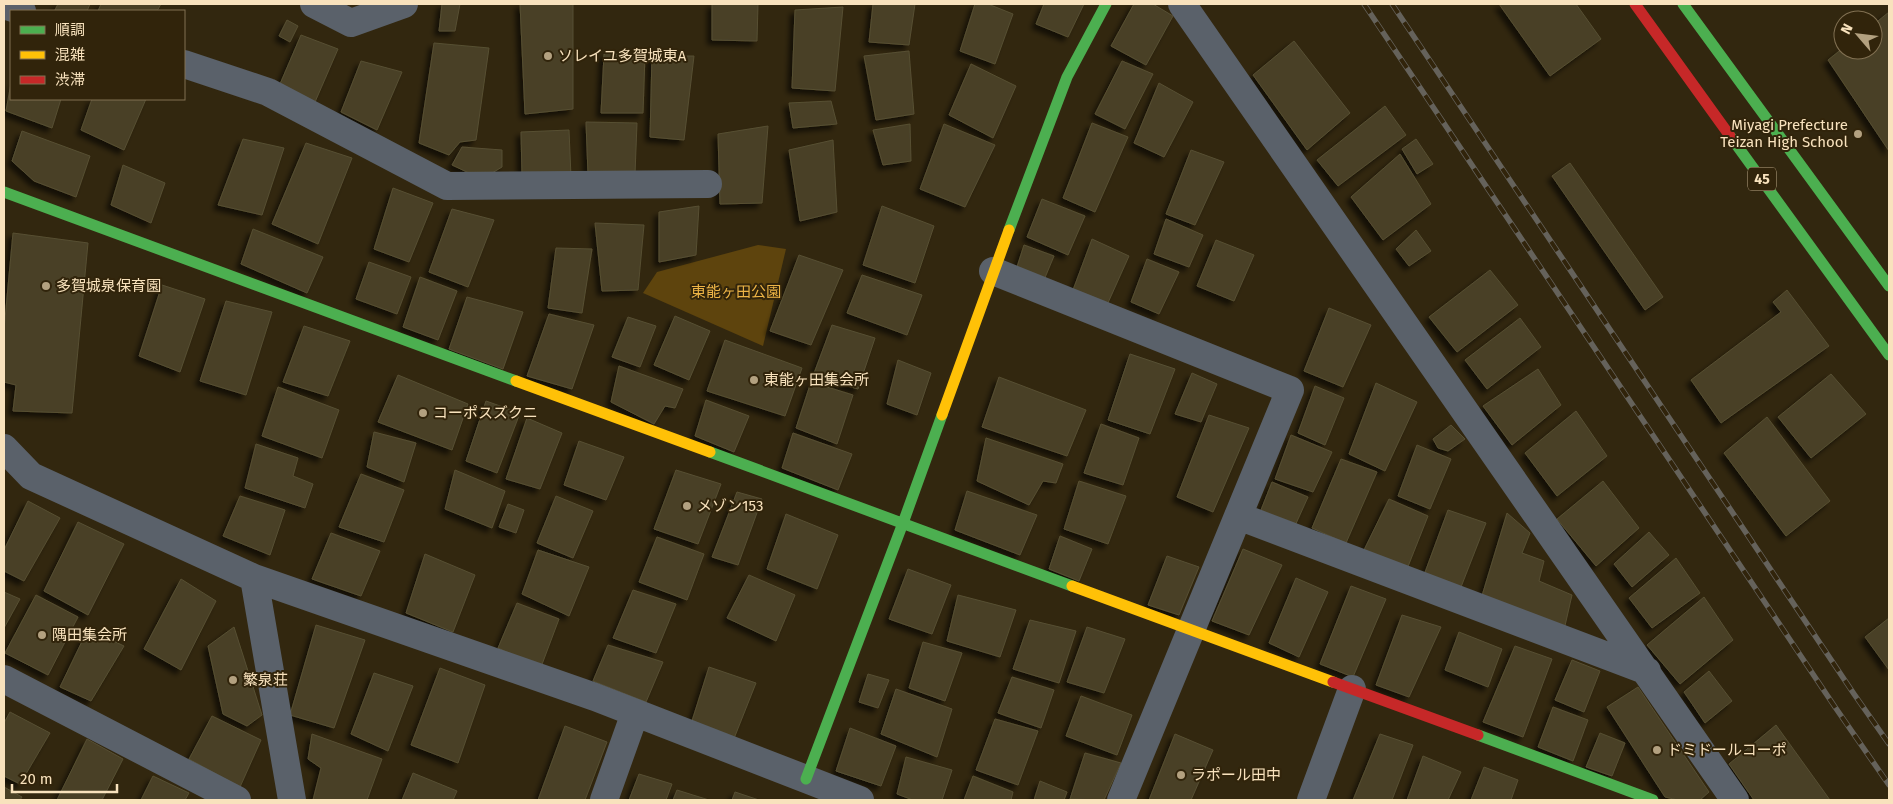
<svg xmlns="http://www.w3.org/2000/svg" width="1893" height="804" font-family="'Fira Sans','Noto Sans JP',sans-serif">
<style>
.green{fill:#5e440d}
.building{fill:#484028;stroke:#574f32;filter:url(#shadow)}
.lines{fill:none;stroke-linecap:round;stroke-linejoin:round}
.street{stroke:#5a616a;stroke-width:28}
.fast{stroke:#4caf50;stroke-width:11}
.slow{stroke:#ffc107;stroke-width:11}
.jam{stroke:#c62828;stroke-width:11}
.rail-casing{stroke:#65625b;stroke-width:5.5}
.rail{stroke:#31240b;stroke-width:4;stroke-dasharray:11;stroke-linecap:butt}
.poi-dot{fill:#b3a180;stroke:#31240b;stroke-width:2}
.labels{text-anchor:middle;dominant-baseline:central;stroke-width:4;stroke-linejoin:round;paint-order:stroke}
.shield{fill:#31240b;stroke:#bca988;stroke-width:1}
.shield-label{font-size:14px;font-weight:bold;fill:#f8e2bd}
.poi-label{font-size:15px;fill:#f8e2bd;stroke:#31240b;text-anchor:start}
.park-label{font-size:15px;fill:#edb446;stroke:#31240b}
</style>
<defs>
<filter id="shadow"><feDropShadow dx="-4.5" dy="4.5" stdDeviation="2.5" flood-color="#0009"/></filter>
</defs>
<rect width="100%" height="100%" fill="#32270f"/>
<!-- green -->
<path class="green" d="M758 245 786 249 763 346 643 293 657 272Z"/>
<!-- building -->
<path class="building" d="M58 4H90L87 11H58L55 10Z
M101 4H161L157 11H98Z
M442 4H460L455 31H439Z
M520 4H573V109L525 114Z
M712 4H758L757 41 712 40Z
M873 4H915L909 45 869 42Z
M975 4H988L1013 14 995 64 960 51Z
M1044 4H1084L1068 37 1036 24Z
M1134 4H1153L1173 16 1146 65 1111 46Z
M1499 4H1576L1601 39 1550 76Z
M843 7 835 91 792 88 795 10Z
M1889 12V151L1828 60 1843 48V50H1873V25Z
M287 20 298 26 290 42 279 36Z
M301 35 338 49 315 102 280 84Z
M1294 41 1350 113 1307 150 1253 75Z
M434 43 489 48 476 140 460 142 449 155 419 143Z
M909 51 914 114 876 120 864 56Z
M604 54 645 55 643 113H601Z
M652 56H694L684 140 650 137Z
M361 61 402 72 377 130 341 112Z
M1122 61 1153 74 1125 129 1095 114Z
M971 64 1016 86 993 138 949 115Z
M11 83V99H61L52 128 6 111Z
M1159 83 1193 102 1164 157 1134 143Z
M92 99H146L124 150 81 130Z
M831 101 837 124 793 128 789 103Z
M1385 106 1406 135 1338 186 1317 160Z
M586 122 637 123 635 174H588Z
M1092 123 1128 137 1095 212 1063 198Z
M910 124 911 161 883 165 873 130Z
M944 124 995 145 965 207 920 189Z
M768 126 762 203 720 204 718 134Z
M569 130 571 177 522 175 521 132Z
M22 131 90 156 76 197 34 181 12 161Z
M243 139 284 148 262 215 218 205Z
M1416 139 1433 164 1417 174 1402 149Z
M833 140 837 212 800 221 789 150Z
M306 143 352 158 318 244 272 224Z
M462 147 502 150V167L482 179 452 165Z
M1191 150 1224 162 1195 225 1166 214Z
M1400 154 1431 204 1383 240 1351 197Z
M1570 163 1663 297 1645 310 1552 176Z
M123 165 165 183 151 223 111 205Z
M393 188 433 203 409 262 374 249Z
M1042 199 1085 216 1068 255 1027 237Z
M699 206 696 255 659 262V212Z
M882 206 934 226 915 283 863 265Z
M452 209 494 220 468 287 429 272Z
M1166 219 1203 235 1189 267 1154 254Z
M595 223 644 225 638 290 602 291Z
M253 229 323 257 307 293 241 264Z
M1416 230 1431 251 1409 266 1396 249Z
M13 233 88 243 72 413 13 411 16 385 4 382V330Z
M1092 239 1129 256 1107 305 1073 290Z
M1216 240 1254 255 1234 301 1197 286Z
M1024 245 1054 256 1044 280 1016 270Z
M556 248 592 249 582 313 548 308Z
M799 255 843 270 811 345 770 331Z
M1147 259 1179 272 1159 314 1131 302Z
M369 262 411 277 397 314 356 299Z
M1490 270 1518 305 1457 352 1429 317Z
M862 275 922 295 907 335 847 313Z
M420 277 457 291 438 340 403 327Z
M162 285 205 299 180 372 139 356Z
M1787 290 1829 346 1721 423 1691 380 1781 312 1773 302Z
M467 297 523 312 503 369 449 349Z
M226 301 272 312 246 395 200 381Z
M1329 308 1371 325 1343 387 1304 371Z
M549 314 594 325 572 389 527 376Z
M675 316 710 331 689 380 654 365Z
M628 317 656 326 640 367 612 357Z
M1520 318 1541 347 1487 389 1465 360Z
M832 325 875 338 858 389 813 376Z
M304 326 350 341 328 396 283 382Z
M725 340 802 368 785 416 707 391Z
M1130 354 1175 369 1150 434 1108 420Z
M898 360 931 373 917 415 887 404Z
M619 366 683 389 675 408 665 406 654 424 611 402Z
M1538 369 1561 405 1512 445 1483 406Z
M1192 373 1217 384 1201 422 1175 414Z
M1831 374 1866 414 1811 458 1778 417Z
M398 375 468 404 452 450 378 422Z
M999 377 1086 410 1067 456 982 427Z
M811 382 853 395 837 444 796 428Z
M1376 383 1417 402 1385 471 1349 454Z
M1315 386 1344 398 1325 445 1298 433Z
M278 387 339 410 322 458 262 436Z
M706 400 749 416 734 452 695 436Z
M486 401 520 413 497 473 466 461Z
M1576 411 1607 456 1557 496 1525 453Z
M1209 415 1249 428 1213 512 1177 497Z
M1767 417 1830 501 1786 536 1724 453Z
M527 418 562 433 540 489 506 479Z
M1101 424 1139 438 1123 485 1084 473Z
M1451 425 1465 439 1448 451 1438 448 1433 439Z
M374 432 416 443 404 482 367 467Z
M793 433 852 454 838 490 782 468Z
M1291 435 1332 452 1313 492 1275 479Z
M986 438 1063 464 1056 483 1043 481 1029 505 977 481Z
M579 441 624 457 606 500 564 485Z
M256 444 298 458 293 476 313 484 305 508 245 488Z
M1417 445 1451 459 1430 509 1398 496Z
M1341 459 1377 472 1346 543 1312 528Z
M455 470 505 491 492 528 445 509Z
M676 470 721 484 698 544 654 529Z
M361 474 404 490 384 542 339 527Z
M1079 481 1126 496 1108 544 1064 529Z
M1603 481 1639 528 1596 566 1557 519Z
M1272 482 1308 497 1294 528 1259 515Z
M967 491 1037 515 1020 555 955 530Z
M737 492 762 499 738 565 712 557Z
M240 496 285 510 270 555 223 536Z
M556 496 593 511 573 558 537 543Z
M1389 499 1428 516 1407 569 1364 550Z
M28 501 60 518 24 581 4 571V550Z
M508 504 524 510 516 533 499 527Z
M1448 510 1486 523 1461 587 1424 575Z
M1507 513 1530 533 1522 553 1544 561 1539 581 1572 595 1564 630 1481 599Z
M786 514 838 535 817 589 767 569Z
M78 522 124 544 88 615 44 591Z
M1649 532 1669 555 1632 587 1614 564Z
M331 533 380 551 361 596 312 579Z
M1060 536 1092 549 1079 581 1049 569Z
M657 537 704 554 687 600 639 582Z
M1243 549 1282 565 1249 635 1212 621Z
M538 550 589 567 569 616 522 594Z
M425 554 475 575 453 632 406 613Z
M1167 556 1199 567 1179 615 1148 605Z
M1676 558 1700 593 1652 628 1629 598Z
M908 569 951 585 932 634 889 619Z
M749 575 795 595 776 641 727 618Z
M1296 578 1328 592 1299 657 1269 643Z
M181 579 216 601 181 670 144 649Z
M1351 586 1386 599 1353 677 1320 664Z
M633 590 676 604 656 653 613 638Z
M4 592 20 599 4 628Z
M36 595 78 617 48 675 5 653Z
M958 595 1016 610 1000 657 947 641Z
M1704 597 1733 640 1680 684 1647 645Z
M517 603 559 619 541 667 498 648Z
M1402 615 1441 627 1409 697 1376 685Z
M1889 618V670L1865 637Z
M1030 620 1076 631 1059 683 1013 669Z
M316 625 365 640 334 728 290 715Z
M234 627 262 715 247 726 223 714 208 646Z
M1087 627 1125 639 1104 693 1067 682Z
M88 629 124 646 91 701 60 687Z
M1459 632 1502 649 1488 687 1445 670Z
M923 642 962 653 945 701 909 688Z
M608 645 663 662 646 702 593 681Z
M1515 646 1552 659 1523 737 1483 722Z
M1572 660 1600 671 1584 712 1555 700Z
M709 667 756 683 733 741 691 724Z
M440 668 485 685 458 763 411 745Z
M1709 671 1732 701 1705 723 1684 692Z
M374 673 413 686 388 751 351 734Z
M868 674 889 680 878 708 859 702Z
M1012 677 1054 690 1041 728 998 713Z
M1638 687 1709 792 1700 800H1678L1665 797 1607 707Z
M896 689 952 709 937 757 881 734Z
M1081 696 1132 715 1117 755 1066 736Z
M1553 707 1588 720 1573 761 1538 747Z
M10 712 50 733 20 784 4 776V723Z
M212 716 261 740 240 787 189 759Z
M995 719 1038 731 1018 785 976 770Z
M1776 725 1830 800H1754L1729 764Z
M565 726 607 742 585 800H538Z
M850 728 896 746 881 786 836 771Z
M1600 733 1625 743 1612 776 1586 767Z
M312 734 382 759 367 800H313L321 768 308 759Z
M1175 734 1213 750 1191 800H1149Z
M1380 734 1413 745 1392 800H1353Z
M87 739 123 759 102 800H57Z
M1085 753 1121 763 1104 800 1070 799Z
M1423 756 1461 772 1448 800H1407Z
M906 757 952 770 942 800H913L897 794Z
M1484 767 1518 780 1511 800H1471Z
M413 773 457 791 453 800H402Z
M639 774 672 784 666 800H629Z
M153 776 189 793 185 800H141Z
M973 776 1013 792 1011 800H964Z
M1040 781 1067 792 1064 800H1034Z
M4 787 22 797 20 800H4Z
M677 790 709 800H673Z
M735 792 759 800H732Z"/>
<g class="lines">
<!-- street -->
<path class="street" d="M314 4 351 23 404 4
M1182 4 1735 800
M4 5 22 11
M184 64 268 92 447 186 708 184
M993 271 1290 390 1121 800
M4 448 31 476 254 578 595 697 860 800
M1238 516 1647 671
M254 578 292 800
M4 679 237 800
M604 800 635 713
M1311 800 1352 689"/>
<!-- fast -->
<path class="fast" d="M1683 4 1889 286
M1730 136 1889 355
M4 192 516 381
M1009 230 1067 77 1106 4
M710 452 1072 586
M1478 735 1653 800
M806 779 903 523 942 415"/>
<!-- slow -->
<path class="slow" d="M516 381 710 452
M942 415 1009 230
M1072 586 1333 682"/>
<!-- jam -->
<path class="jam" d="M1635 4 1730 136
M1333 682 1478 735"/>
<defs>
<path id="rail" d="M1364 4 1835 707 1889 785
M1392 4 1854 694 1889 744"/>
</defs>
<!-- rail casing -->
<use href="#rail" class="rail-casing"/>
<!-- rail -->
<use href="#rail" class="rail"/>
</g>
<!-- markers -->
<g class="poi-dot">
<circle cx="548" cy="56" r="5"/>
<circle cx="1858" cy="134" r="5"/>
<circle cx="46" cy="286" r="5"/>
<circle cx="754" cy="380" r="5"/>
<circle cx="423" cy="413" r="5"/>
<circle cx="687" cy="506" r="5"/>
<circle cx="42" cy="635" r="5"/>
<circle cx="233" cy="680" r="5"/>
<circle cx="1657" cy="750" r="5"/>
<circle cx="1181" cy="775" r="5"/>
</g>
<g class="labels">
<!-- shield labels -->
<rect class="shield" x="1748" y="167.5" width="28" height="23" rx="4"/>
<g class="shield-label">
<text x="1762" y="179">45</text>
</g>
<!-- poi labels -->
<g class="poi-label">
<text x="558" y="56">ソレイユ多賀城東A</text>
<text x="1848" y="125" text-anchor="end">Miyagi Prefecture<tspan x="1848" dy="17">Teizan High School</tspan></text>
<text x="56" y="286">多賀城泉保育園</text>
<text x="764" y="380">東能ヶ田集会所</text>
<text x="433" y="413">コーポスズクニ</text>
<text x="697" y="506">メゾン153</text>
<text x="52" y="635">隅田集会所</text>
<text x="243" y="680">繁泉荘</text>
<text x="1667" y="750">ドミドールコーポ</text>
<text x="1191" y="775">ラポール田中</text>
</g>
<!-- park labels -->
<g class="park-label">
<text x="736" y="292">東能ヶ田公園</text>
</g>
</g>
<!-- border -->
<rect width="1893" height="804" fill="none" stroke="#f8e2bd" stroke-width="10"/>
<!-- legend -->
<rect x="10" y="10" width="175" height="90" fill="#31240b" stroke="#817052"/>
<rect x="20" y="26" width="25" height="8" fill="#4caf50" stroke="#817052"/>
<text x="55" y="35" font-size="15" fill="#f8e2bd">順調</text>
<rect x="20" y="51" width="25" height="8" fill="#ffc107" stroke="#817052"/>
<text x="55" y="60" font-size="15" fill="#f8e2bd">混雑</text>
<rect x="20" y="76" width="25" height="8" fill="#c62828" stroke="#817052"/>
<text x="55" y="85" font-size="15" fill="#f8e2bd">渋滞</text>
<!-- north arrow -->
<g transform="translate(1858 35) rotate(298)"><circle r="24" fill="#31240b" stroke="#817052"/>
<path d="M0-4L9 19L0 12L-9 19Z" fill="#b3a180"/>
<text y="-8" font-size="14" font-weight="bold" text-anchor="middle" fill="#f8e2bd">N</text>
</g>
<!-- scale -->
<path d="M12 784v8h105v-8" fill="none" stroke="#f8e2bd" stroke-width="2.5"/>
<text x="20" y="784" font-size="15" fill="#f8e2bd" stroke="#31240b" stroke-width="4" paint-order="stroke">20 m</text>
</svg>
